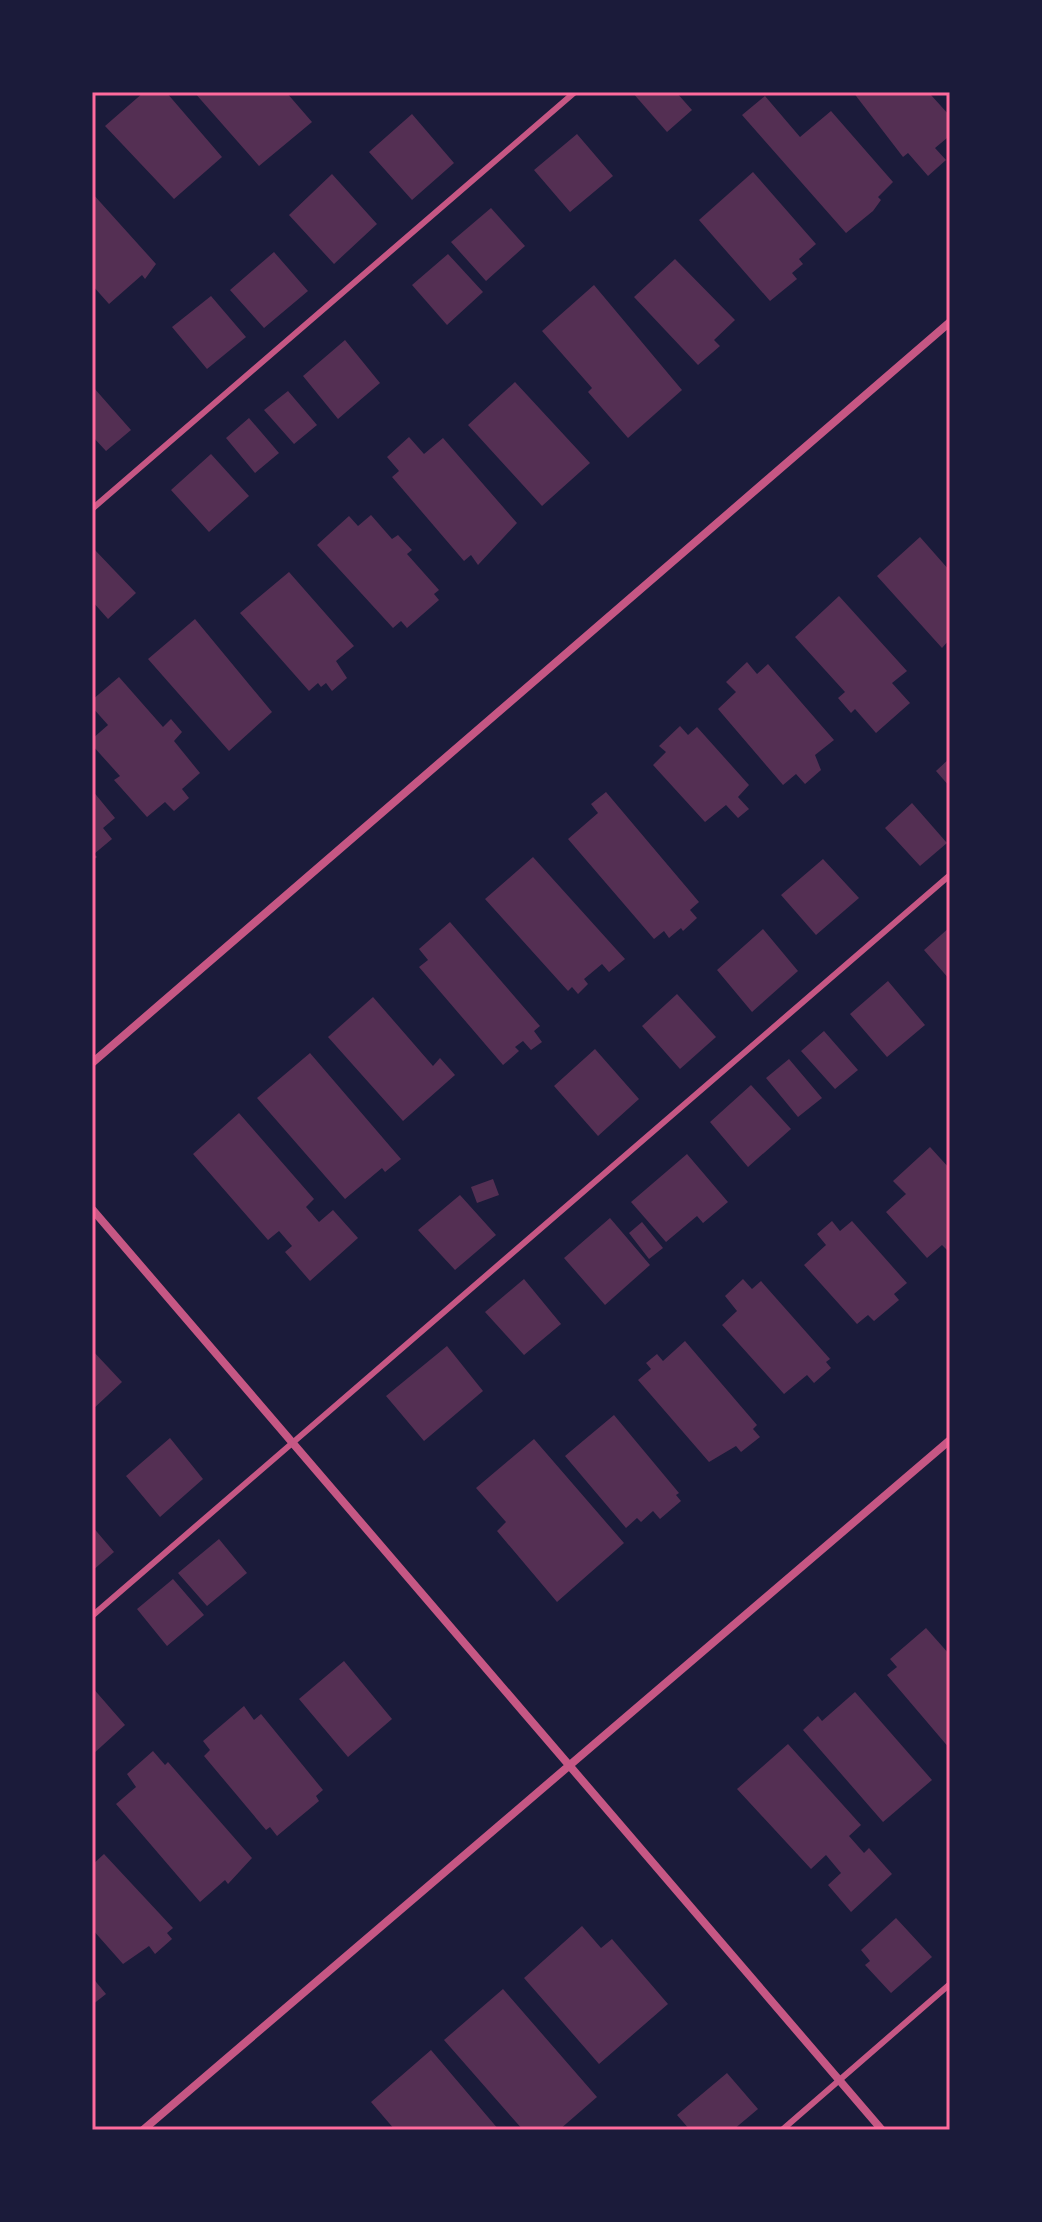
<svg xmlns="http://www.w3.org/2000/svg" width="1042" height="2222" font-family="'Roboto Condensed',sans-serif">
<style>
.building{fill:#542f53}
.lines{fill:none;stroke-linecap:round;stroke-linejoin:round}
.service{stroke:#c65784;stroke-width:6}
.minor{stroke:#c65784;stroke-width:8}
.neatline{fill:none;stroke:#ff6b9d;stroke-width:3}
</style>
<rect width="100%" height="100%" fill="#1b1b3a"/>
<!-- building -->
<path class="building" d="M144 92H166L222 157 174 199 105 126Z
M194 92H286L312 122 259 166Z
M632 92H676L692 110 667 132Z
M853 92H935L931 95 950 116V141L947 138 935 148 946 160 928 176 908 153 903 157Z
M765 96 800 137 831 111 893 182 878 197 881 200 873 211 846 233 742 115Z
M412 114 454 163 412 200 369 152Z
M577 134 613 176 570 212 534 170Z
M753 172 816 244 799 259 803 264 792 273 797 279 770 301 699 220Z
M332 174 377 224 334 264 289 215Z
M92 193 156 264 145 279 142 275 109 304 92 285Z
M491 208 525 246 486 281 451 242Z
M274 252 308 291 264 328 230 290Z
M448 254 483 292 447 325 412 285Z
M675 259 735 320 714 340 720 346 698 365 634 297Z
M594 285 682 390 628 438 588 392 592 388 542 331Z
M211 296 246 337 207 369 172 327Z
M345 340 380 383 338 419 303 376Z
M515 382 590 463 542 506 468 425Z
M94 388 131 430 106 451 92 436Z
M288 391 317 425 294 444 264 410Z
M249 418 279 453 255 473 226 438Z
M409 437 424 454 443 438 517 523 478 565 471 555 464 561 392 477 399 471 387 457Z
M211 454 249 496 209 532 171 490Z
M371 515 392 539 398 535 412 550 407 554 439 590 434 594 439 600 407 628 401 621 393 628 317 545 349 516 358 526Z
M920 537 950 571V639L942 648 877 576Z
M94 549 136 593 108 619 92 601Z
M289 572 354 646 336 661 347 678 332 691 326 683 321 687 318 683 309 691 240 613Z
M839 596 907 671 892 683 910 703 876 733 855 709 851 713 838 698 845 692 795 637Z
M195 619 272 712 229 751 148 659Z
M747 662 757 674 768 664 834 740 815 755 821 770 805 784 796 774 783 785 718 709 736 692 726 682Z
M119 677 163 727 171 719 182 732 174 741 200 773 182 789 189 798 174 811 165 802 147 817 114 780 120 776 92 745V739L108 725 92 707V700Z
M680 726 688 735 697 727 749 785 738 797 749 809 738 818 726 805 705 822 653 765 666 752 659 746Z
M950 758V787L936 771Z
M92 790 115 818 103 828 112 839 94 854 97 857 92 861Z
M606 792 699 902 690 910 697 918 683 931 681 928 669 938 664 931 654 939 568 839 598 813 591 804Z
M912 803 947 843 920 866 885 828Z
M533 857 625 959 609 972 602 964 584 979 588 984 578 994 572 987 568 991 485 899Z
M823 859 859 898 816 935 781 895Z
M450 922 540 1026 534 1031 542 1042 531 1050 523 1041 515 1047 519 1051 503 1065 419 967 428 960 419 949Z
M950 927V980L924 950Z
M763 929 798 971 752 1012 717 970Z
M888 981 925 1025 887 1057 850 1014Z
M677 994 716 1037 680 1069 642 1026Z
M373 997 433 1066 440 1058 455 1075 403 1121 328 1037Z
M824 1031 858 1070 835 1089 801 1051Z
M595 1049 639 1099 598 1136 554 1086Z
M310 1053 401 1159 385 1172 382 1168 345 1199 257 1098Z
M789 1059 822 1098 798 1117 766 1078Z
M751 1085 791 1129 748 1167 710 1122Z
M239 1113 314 1199 306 1207 319 1222 333 1210 358 1238 310 1281 285 1252 292 1246 279 1231 268 1240 193 1154Z
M930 1147 950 1169V1253L942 1245 927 1258 886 1212 906 1194 893 1181Z
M687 1154 728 1202 703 1223 697 1216 666 1242 631 1202Z
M493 1179 499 1195 477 1203 471 1187Z
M460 1195 496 1235 455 1270 418 1230Z
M610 1218 650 1265 605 1305 564 1258Z
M832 1221 840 1231 852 1221 907 1283 894 1294 899 1300 874 1321 868 1315 857 1324 804 1265 826 1245 817 1234Z
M642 1222 663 1248 649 1259 629 1233Z
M524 1279 561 1324 524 1355 485 1312Z
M743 1279 752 1289 761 1281 830 1359 826 1362 831 1368 814 1383 807 1375 784 1394 722 1325 737 1311 725 1296Z
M685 1341 757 1425 753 1429 760 1437 741 1452 736 1446 709 1462 638 1380 651 1369 646 1363 657 1354 663 1361Z
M447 1346 483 1391 424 1441 386 1396Z
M92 1350 122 1382 92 1410Z
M614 1415 679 1493 676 1495 681 1501 660 1519 653 1511 641 1522 637 1518 626 1528 565 1456Z
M170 1438 203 1479 160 1517 126 1476Z
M534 1439 624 1543 557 1602 497 1531 506 1522 476 1488Z
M92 1526 114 1552 92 1571Z
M219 1539 247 1573 207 1606 178 1573Z
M173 1579 204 1615 167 1646 137 1609Z
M926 1628 950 1655V1749L887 1675 897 1667 890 1659Z
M344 1661 392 1719 348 1757 299 1699Z
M92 1687 125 1725 92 1755Z
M855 1692 932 1780 883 1822 803 1730 818 1716 822 1721Z
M244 1706 254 1720 261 1714 323 1790 316 1796 319 1801 277 1836 270 1827 266 1830 204 1756 210 1750 203 1741Z
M788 1744 861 1825 849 1836 864 1853 869 1848 892 1874 851 1912 828 1885 841 1873 826 1855 811 1869 737 1789Z
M153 1751 165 1765 168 1762 252 1858 228 1884 225 1880 200 1902 116 1804 136 1787 127 1774Z
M104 1854 173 1928 167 1933 172 1939 155 1954 149 1946 123 1964 92 1929V1865Z
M896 1918 932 1957 891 1993 865 1965 870 1961 861 1950Z
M582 1926 601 1948 612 1939 668 2004 599 2064 524 1978Z
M92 1977 106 1994 92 2005Z
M503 1989 597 2097 559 2130H523L444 2040Z
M431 2050 499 2130H395L371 2102Z
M727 2073 758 2109 733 2130H690L677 2115Z"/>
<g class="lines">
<!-- service -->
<path class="service" d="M92 509 575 92
M92 1616 950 875
M782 2130 950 1984"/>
<!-- minor -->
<path class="minor" d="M92 1063 950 322
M92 1209 882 2130
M143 2130 950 1440"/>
</g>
<!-- border -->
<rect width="1042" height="2222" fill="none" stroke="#1b1b3a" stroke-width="188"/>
<rect x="94" y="94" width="854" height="2034" class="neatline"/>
</svg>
